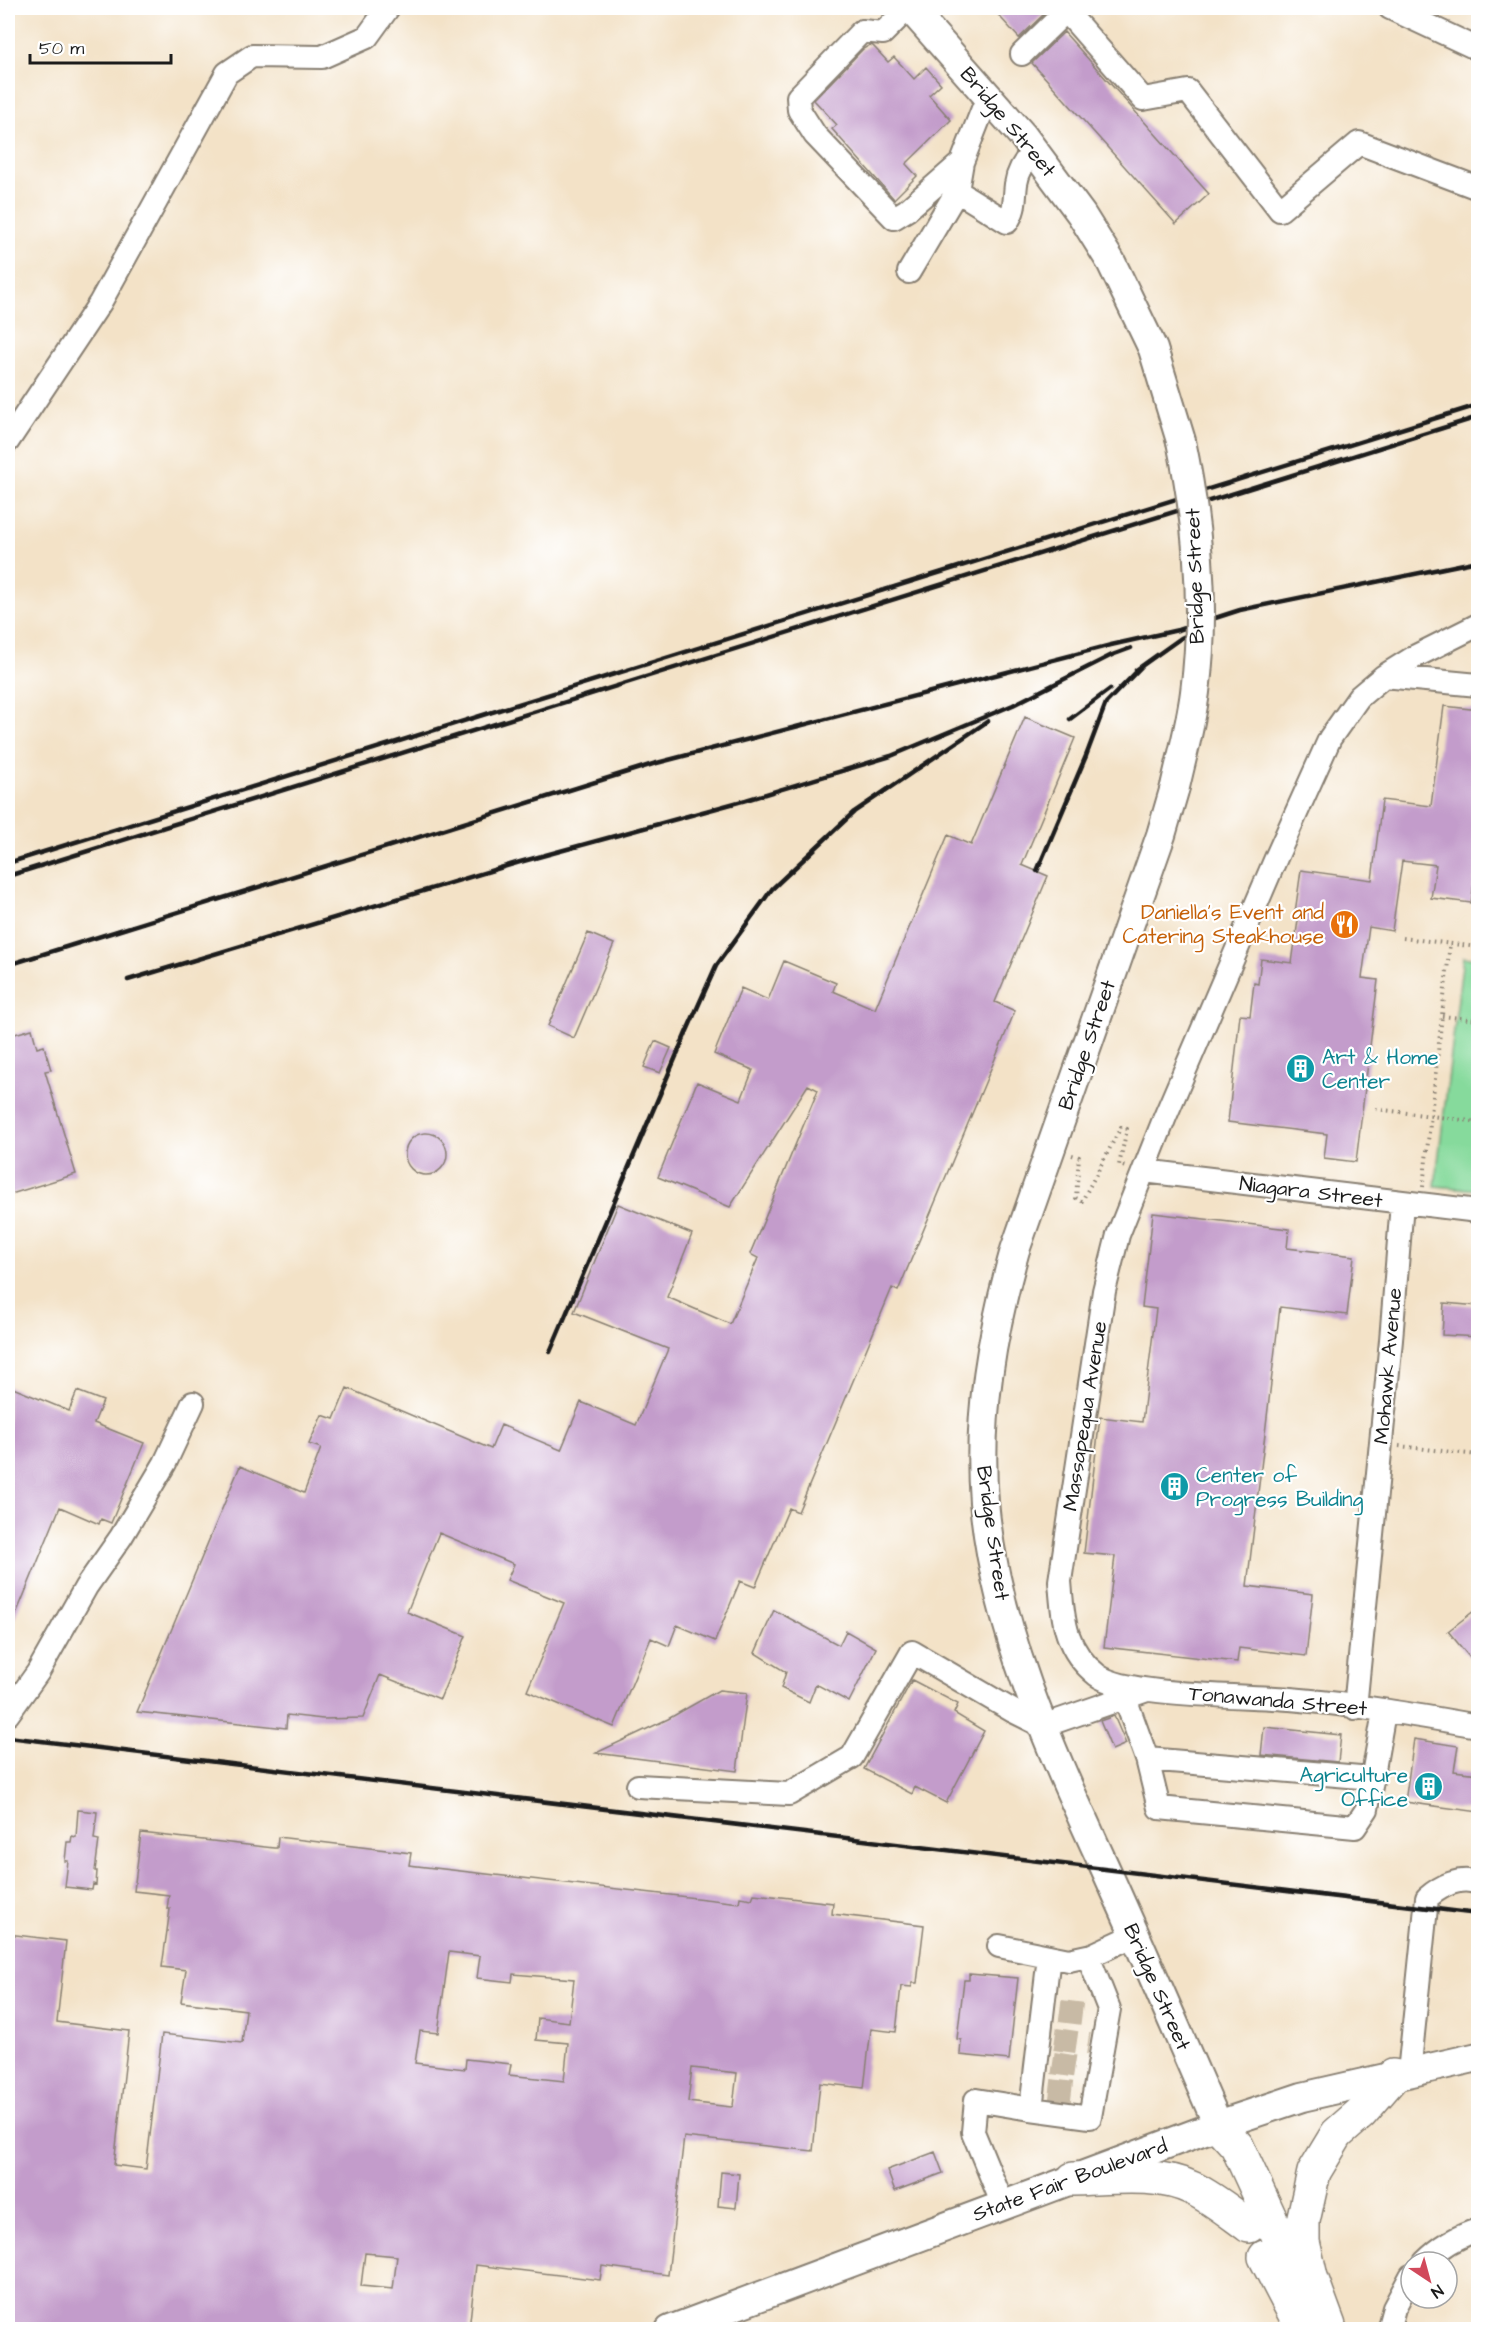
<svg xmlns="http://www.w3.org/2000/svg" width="1486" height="2337" font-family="'Architects Daughter',sans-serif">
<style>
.green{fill:#86da9c;stroke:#517b5c;stroke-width:1.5}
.building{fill:#c39ccb;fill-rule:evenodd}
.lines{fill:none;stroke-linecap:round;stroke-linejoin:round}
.minor-tunnel{stroke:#c8baa5;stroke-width:22;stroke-dasharray:22 11;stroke-linecap:butt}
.minor-casing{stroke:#887f72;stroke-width:26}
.major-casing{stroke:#887f72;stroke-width:32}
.highway-casing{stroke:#887f72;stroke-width:36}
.path{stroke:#887f72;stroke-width:4;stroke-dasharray:1.5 4.5;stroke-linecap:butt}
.minor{stroke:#fff;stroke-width:22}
.major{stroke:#fff;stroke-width:28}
.highway{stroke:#fff;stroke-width:33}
.rail{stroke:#1c1c1c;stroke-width:4.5}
.major-bridge-casing{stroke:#887f72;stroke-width:32;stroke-linecap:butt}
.major-bridge{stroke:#fff;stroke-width:28}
.labels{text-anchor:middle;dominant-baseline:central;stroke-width:4.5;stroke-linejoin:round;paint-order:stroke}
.street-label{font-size:21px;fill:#1c1c1c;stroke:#fff}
.food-label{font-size:21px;fill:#c56008;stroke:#fff;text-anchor:end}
.culture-label{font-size:21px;fill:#0d838f;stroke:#fff;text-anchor:start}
</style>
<rect width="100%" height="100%" fill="#fff"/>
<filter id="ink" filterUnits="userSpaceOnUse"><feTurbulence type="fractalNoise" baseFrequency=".0167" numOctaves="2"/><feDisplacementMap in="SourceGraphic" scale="12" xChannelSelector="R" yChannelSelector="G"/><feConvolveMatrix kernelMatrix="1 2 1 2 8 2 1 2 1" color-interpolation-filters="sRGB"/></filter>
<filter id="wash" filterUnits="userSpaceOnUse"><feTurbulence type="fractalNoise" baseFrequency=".008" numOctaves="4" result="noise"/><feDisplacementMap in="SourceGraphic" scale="24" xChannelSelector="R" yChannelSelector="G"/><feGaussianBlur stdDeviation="1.35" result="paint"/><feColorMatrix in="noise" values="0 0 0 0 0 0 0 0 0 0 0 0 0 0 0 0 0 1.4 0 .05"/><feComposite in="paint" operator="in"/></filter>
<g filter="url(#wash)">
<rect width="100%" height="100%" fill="#f3e2c7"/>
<!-- green -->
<path class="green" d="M1463 957 1478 959V1190L1435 1186Z"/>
<g id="blocks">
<!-- building -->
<path class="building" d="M992 8H1041L1046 12 1019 38Z
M1064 32 1209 194 1176 224 1032 63Z
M870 45 873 46 888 62 894 57 914 79 926 67 941 84 929 95 951 120 906 164 917 176 894 199 832 129 837 125 814 100 863 49Z
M1444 706 1479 710V870H1476L1471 903 1431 898 1436 865 1402 861 1392 931 1369 927 1362 978 1378 980 1356 1162 1324 1158 1327 1134 1228 1122 1240 1015 1250 1016 1254 983 1258 984 1261 959 1292 963 1298 920H1294L1301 870 1372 880 1382 800 1431 806Z
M1025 717 1075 738 1022 865 1048 876 995 1002 1015 1011 898 1291 892 1288 798 1512 789 1508 755 1587 740 1581 715 1641 677 1625 669 1646 651 1638 614 1727 527 1691 564 1603 507 1580 514 1564 439 1533 407 1612 466 1636 440 1699 380 1675 363 1718 323 1719 287 1715 286 1728 137 1712 240 1466 304 1493 321 1448 309 1444 322 1415 334 1419 347 1388 491 1449 501 1425 561 1450 581 1402 636 1425 668 1349 574 1312 618 1204 692 1234 667 1297 730 1324 758 1258 750 1254 818 1090 808 1085 730 1207 658 1177 697 1082 741 1100 753 1070 714 1054 741 988 768 1000 784 961 836 983 833 991 875 1009 948 835 971 845Z
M588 933 614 944 574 1038 548 1026Z
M32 1029 37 1048 44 1046 51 1070 45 1071 76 1174 8 1195V1036Z
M655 1041 671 1048 660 1073 644 1067Z
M405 1154a21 21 0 1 1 42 0a21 21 0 1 1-42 0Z
M1153 1213 1289 1229 1287 1248 1354 1256 1347 1315 1280 1307 1247 1586 1313 1594 1306 1656 1239 1648 1237 1662 1104 1647 1115 1556 1084 1553 1100 1417 1142 1422 1156 1309 1142 1307Z
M1444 1303 1479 1306V1337L1442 1335Z
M8 1386 69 1411 77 1391 103 1401 94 1423 144 1443 111 1523 101 1519 99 1524 60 1507 8 1634Z
M1479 1607V1669L1448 1631Z
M774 1610 839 1645 846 1631 876 1648 849 1702 816 1684 809 1702 781 1688 786 1672 755 1653Z
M912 1680 958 1704 954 1713 984 1731 946 1803 915 1787 912 1794 864 1769Z
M719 1690 747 1693 737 1771 596 1753 668 1719Z
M1114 1716 1126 1744 1112 1750 1100 1721Z
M1264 1727 1341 1735 1338 1762 1261 1755Z
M1414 1739 1458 1746 1454 1771 1479 1774V1812L1405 1802Z
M78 1810 97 1812 94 1839 99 1840 95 1871H97L96 1885 93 1884 92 1890 65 1887 68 1861H65L67 1842H71L72 1836 76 1837Z
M141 1833 274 1848H277L278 1837 411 1853 409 1865 739 1903 740 1897 752 1899 754 1894 833 1903 832 1914 924 1925 917 1983H912V1987L901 1986 896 2032 871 2029 864 2088 820 2083 813 2151 684 2137 668 2275 602 2266 600 2280 476 2265 469 2330H8V1934L66 1941 57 2022 129 2031 114 2165 146 2169 162 2034 242 2043 246 2010 181 2002 186 1970 162 1967 170 1909H167L169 1895 134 1891ZM449 1952 480 1956 477 1978 512 1982 513 1974 574 1979 569 2022 538 2018 536 2040 568 2043 564 2081 509 2075 511 2064 466 2059 465 2069 415 2063 420 2031 438 2033ZM692 2068 737 2073 733 2106 731 2107 688 2102ZM365 2253 397 2256 393 2289 361 2286Z
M969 1974 1018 1978 1009 2060 960 2055 961 2040 957 2039 964 1980H969Z
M935 2152 943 2173 895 2191 887 2170Z
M721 2172 739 2174 736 2208 718 2206Z"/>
</g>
</g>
<g filter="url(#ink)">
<use href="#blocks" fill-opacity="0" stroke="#887f72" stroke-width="1.5"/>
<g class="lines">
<!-- minor-tunnel -->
<path class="minor-tunnel" d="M1060 2011 1092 2015
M1055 2039 1089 2044
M1053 2063 1086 2068
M1050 2090 1082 2094"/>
<defs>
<path id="minor" d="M908 8 883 33 862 31 798 97 799 110 815 135 894 218 907 210 962 162
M1390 8 1478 49
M1022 54 1066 11 1143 99 1188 91 1280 210 1359 143 1478 188
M957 191 1007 222C1016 209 1014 200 1016 184 1018 170 1025 160 1034 150
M909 272 957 191 962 162 988 96
M8 441 100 303 227 73 252 56 322 57 367 37 388 8
M1478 625 1416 656 1384 676 1359 697 1330 738 1276 858 1165 1117 1118 1235 1104 1291 1060 1581C1063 1619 1064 1649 1097 1675 1126 1697 1249 1695 1290 1699 1352 1704 1416 1715 1478 1726
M1384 676 1478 685
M1144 1171 1478 1211
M1125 1698 1147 1759 1159 1808 1355 1827 1367 1809 1384 1712
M1355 1708 1391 1340 1402 1203
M8 1714 38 1672 86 1587 121 1537 165 1463 193 1403
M1147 1759 1372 1778
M638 1786 789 1794 852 1757 912 1652 1013 1711 1043 1726 1147 1690
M999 1946 1069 1960 1092 1955 1135 1935
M1049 1956 1031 2109 1090 2117 1109 2009 1088 1956
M1409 2073 1427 1898C1441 1886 1460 1876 1478 1883
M1003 2205 973 2132 976 2100 1031 2109
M1425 2262C1440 2247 1458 2236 1478 2230
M1388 2330 1394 2308 1411 2276"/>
<path id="major" d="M910 8 1023 136 1081 214 1111 262 1153 349 1181 441
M1175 787 1161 835 1015 1250C992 1332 977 1416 984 1502 996 1632 1052 1752 1106 1870 1144 1954 1181 2040 1218 2125
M670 2330 1218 2125 1302 2097 1478 2057"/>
<path id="highway" d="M1218 2125 1237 2146 1289 2259 1300 2278
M1073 2179C1112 2178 1158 2171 1194 2189 1214 2199 1231 2213 1249 2226
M1265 2257 1303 2330
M1329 2326 1311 2277 1303 2242V2221L1314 2172 1337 2134 1361 2113 1393 2076"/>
</defs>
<!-- minor casing -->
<use href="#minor" class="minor-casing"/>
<!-- major casing -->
<use href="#major" class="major-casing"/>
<!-- highway casing -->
<use href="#highway" class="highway-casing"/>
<!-- path -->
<path class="path" d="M1403 938 1478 947
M1442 1016 1478 1020
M1376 1109 1478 1122
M1072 1155 1079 1157 1076 1198 1082 1201 1121 1127 1127 1129 1119 1165 1126 1167
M1423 1187 1450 943
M1476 1192 1478 1172
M1399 1446 1478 1455
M1474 1861 1478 1822"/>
<!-- minor -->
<use href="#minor" class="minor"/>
<!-- major -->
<use href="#major" class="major"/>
<!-- highway -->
<use href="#highway" class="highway"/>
<!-- rail -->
<path class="rail" d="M1136 670 1181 638 1194 632
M1070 719 1110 689
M8 863 1478 405
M1037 871 1086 756 1106 703 1142 666
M8 876 1478 417
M8 965 653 764 1111 645 1178 630 1240 610 1478 561
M128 980 520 862 746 800 891 756 1013 705 1112 655 1131 648
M550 1352 686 1033 716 966 772 889 854 812 988 721
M8 1737 1478 1914"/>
<defs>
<path id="major-bridge" d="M1175 787C1182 756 1191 724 1195 692 1206 609 1198 523 1181 441"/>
</defs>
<!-- major-bridge casing -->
<use href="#major-bridge" class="major-bridge-casing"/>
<!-- major-bridge -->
<use href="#major-bridge" class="major-bridge"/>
</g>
</g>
<!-- icons -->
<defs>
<symbol id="restaurant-disc" viewBox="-11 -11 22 22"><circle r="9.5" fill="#e8710a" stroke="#fff"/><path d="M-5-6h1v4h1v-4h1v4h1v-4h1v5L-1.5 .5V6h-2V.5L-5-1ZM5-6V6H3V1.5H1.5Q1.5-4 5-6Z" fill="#fff"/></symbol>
<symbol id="building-disc" viewBox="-11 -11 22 22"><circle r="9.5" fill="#0f9aa8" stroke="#fff"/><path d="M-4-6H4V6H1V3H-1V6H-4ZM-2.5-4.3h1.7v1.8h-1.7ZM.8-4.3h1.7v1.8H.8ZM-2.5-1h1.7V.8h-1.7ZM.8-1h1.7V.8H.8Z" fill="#fff"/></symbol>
</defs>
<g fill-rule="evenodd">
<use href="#restaurant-disc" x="1328" y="908" width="33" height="33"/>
<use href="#building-disc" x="1284" y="1052" width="33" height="33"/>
<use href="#building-disc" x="1158" y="1470" width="33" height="33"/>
<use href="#building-disc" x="1412" y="1770" width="33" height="33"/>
</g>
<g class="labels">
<!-- street labels -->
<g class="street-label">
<text transform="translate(1008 122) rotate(50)">Bridge Street</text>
<text transform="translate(1195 576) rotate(-92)">Bridge Street</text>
<text transform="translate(1087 1045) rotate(-71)">Bridge Street</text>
<text transform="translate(1311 1192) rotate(7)">Niagara Street</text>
<text transform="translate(1388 1366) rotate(-85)">Mohawk Avenue</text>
<text transform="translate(1085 1416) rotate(-81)">Massapequa Avenue</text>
<text transform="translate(993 1533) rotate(82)">Bridge Street</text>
<text transform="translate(1278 1701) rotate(5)">Tonawanda Street</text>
<text transform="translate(1157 1987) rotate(66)">Bridge Street</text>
<text transform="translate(1070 2180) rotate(-20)">State Fair Boulevard</text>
</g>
<!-- food labels -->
<g class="food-label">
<text x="1324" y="912">Daniella's Event and<tspan x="1324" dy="24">Catering Steakhouse</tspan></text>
</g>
<!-- culture labels -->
<g class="culture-label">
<text x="1322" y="1057">Art &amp; Home<tspan x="1322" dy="24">Center</tspan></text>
<text x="1196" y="1475">Center of<tspan x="1196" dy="24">Progress Building</tspan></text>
<text x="1408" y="1775" text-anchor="end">Agriculture<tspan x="1408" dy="24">Office</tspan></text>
</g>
</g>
<!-- margin -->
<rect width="1486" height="2337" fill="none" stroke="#fff" stroke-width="30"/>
<!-- north arrow -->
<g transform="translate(1429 2280) rotate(144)"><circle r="28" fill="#ffffff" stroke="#a4a4a4" stroke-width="1.5"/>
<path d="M0-4.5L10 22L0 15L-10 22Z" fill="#d1495b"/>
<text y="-9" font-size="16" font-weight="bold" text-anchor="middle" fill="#1c1c1c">N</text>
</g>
<!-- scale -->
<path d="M30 54v9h141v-9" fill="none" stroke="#1c1c1c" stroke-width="3"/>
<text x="39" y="54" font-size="18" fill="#1c1c1c" stroke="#ffffff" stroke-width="4.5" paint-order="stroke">50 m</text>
</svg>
